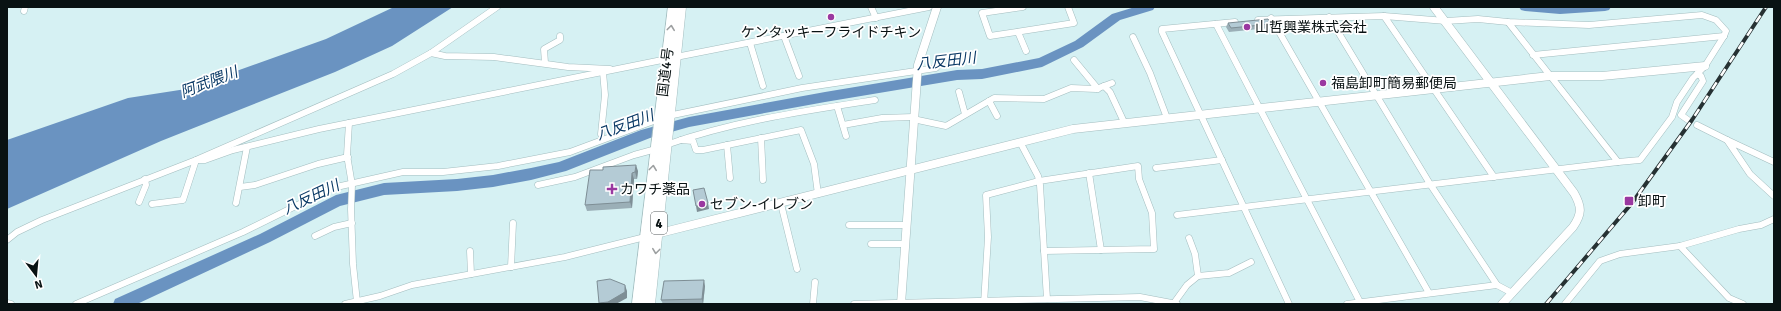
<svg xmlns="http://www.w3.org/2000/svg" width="1781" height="311" font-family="Signika,'Noto Sans JP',sans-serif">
	<rect width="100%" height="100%" fill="#d6f1f3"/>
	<polygon fill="#6a93c1" points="394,7 453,7 392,46 335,72 161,141 7,209 7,140 128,98 186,89 326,39"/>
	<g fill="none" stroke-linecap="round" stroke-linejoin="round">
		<g fill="#6a93c1" fill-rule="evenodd">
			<polygon points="1135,7 1155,7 1153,10 1120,20 1083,47 1042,67 982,79 957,80 825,102 689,127 650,138 566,171 531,180 493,187 457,191 384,195 340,206 270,242 137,304 113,304 115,299 260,234 336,195 384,183 457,179 493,175 531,168 559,162 641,130 689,117 825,92 957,70 982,69 1039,58 1075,41 1112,14"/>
			<polygon points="1519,7 1611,7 1609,10 1605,11 1560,14 1525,11 1521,10"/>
		</g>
		<defs>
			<g id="minor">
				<polyline points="871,7 876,18"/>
				<polyline points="1023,7 982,13 990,36 1074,23 1068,7"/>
				<polyline points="24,11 25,7"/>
				<polyline points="1384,16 1494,177"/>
				<polyline points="1329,17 1430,184 1497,285"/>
				<polyline points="1271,18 1429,293"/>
				<polyline points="1258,20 1384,16 1446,21 1478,19 1508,22 1589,25 1702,15 1716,20 1726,31 1724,36 1705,66 1693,78 1677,102 1672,117 1640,160 1618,162"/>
				<polyline points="1235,22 1162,29 1162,32 1289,304"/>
				<polyline points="1216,24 1360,302"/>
				<polyline points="1018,32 1026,51"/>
				<polyline points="784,36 799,76"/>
				<polyline points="1133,37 1150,73 1167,118"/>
				<polyline points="750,43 763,86"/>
				<polyline points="431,53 445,56 494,57 568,67 610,69"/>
				<polyline points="1533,55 1724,36"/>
				<polyline points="676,57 929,7"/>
				<polyline points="1074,60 1098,89"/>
				<polyline points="545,63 544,49 560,40 560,36"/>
				<polyline points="1104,86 1110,92 1124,122"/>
				<polyline points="959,92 965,114"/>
				<polyline points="989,101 997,116"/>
				<polyline points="837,106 846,136"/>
				<polyline points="668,116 802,88 936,68"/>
				<polyline points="913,119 946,126 994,98 1044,99 1071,88 1096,89 1112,83"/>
				<polyline points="1688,120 1681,115 1703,81 1701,76 1697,74"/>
				<polyline points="349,123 347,155 352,185 351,209 353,264 357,302"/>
				<polyline points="843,125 882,118 913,117"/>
				<polyline points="1697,125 1727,140"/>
				<polyline points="601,134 605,95 603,72"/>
				<polyline points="761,138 763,180"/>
				<polyline points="681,140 693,141 696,150 703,150 801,130 814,164 818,194"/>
				<polyline points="1020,142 1038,176 1040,185 1047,299"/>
				<path d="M666 145C734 121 804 111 875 100"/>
				<polyline points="727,145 730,178"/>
				<polyline points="1774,162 1727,140 1750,174 1774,196"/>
				<polyline points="1156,168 1222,160"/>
				<polyline points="1089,173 1101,250"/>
				<polyline points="538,185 575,177 634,155 656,149"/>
				<polyline points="240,187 255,185 318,164 348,157"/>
				<polyline points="139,202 146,185 145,179"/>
				<polyline points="236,203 247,147"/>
				<polyline points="152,204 183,200 196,160 205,160 233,150 319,129 667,59"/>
				<polyline points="781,204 797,269"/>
				<polyline points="1177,215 1618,162 1508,22"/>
				<polyline points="849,225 907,225"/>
				<polyline points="315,236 334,227 352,223"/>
				<polyline points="7,240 17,232 42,220 196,160 393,74 431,53 497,7"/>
				<polyline points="871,244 905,244"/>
				<polyline points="470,251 471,274"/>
				<polyline points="511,267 513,223"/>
				<polyline points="1198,276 1229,273 1251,262"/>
				<polyline points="7,303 11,304"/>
				<polyline points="1174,303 1187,285 1198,276 1195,254 1189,238"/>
				<polyline points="76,304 243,232 332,188 403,172 443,172 498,166 570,152 659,119"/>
				<polyline points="345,304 380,296 412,285 565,257 645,237"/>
				<polyline points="813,304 815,282"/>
				<polyline points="854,304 1140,297 1177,304"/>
				<polyline points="984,304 988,237 986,195 1039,181 1138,166 1139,179 1152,213 1154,249 1044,251"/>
				<polyline points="1347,304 1497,285 1512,293"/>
				<polyline points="1565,304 1600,261 1620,254 1680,246"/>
				<polyline points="1743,304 1729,298 1680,246 1739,229 1761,225 1774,219"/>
			</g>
			<g id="tertiary">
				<path d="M1434 7 1574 193C1582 207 1582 214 1573 227L1502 304"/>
				<polyline points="652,235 1073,129 1550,76 1602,76 1705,66"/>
				<polyline points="901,304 918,65 937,7"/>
			</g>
			<polygon id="trunk" points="668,7 686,7 655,304 632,304"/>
		</defs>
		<use href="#minor" stroke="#a3bdbf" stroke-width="7"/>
		<use href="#tertiary" stroke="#a3bdbf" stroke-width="9"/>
		<use href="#trunk" stroke="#a3bdbf" stroke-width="1"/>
		<use href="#minor" stroke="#fff" stroke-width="6"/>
		<use href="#tertiary" stroke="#fff" stroke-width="8"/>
		<use href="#trunk" fill="#fff" fill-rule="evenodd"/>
		<defs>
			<polyline id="rail" points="1546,304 1632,203 1692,120 1766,7"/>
		</defs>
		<use href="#rail" stroke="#263133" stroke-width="4"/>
		<use href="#rail" stroke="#fff" stroke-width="2.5" stroke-dasharray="8" stroke-linecap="butt"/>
	</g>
	<g fill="#9bafb7">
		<polygon points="1228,23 1271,24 1269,28 1229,32 1226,27"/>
		<polygon points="603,170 638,171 637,179 634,179 632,208 587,211 585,205"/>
		<polygon points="705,286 703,304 663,304 661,300"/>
	</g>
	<g fill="#7e8e95">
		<polygon points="636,165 638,171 637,179 635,172"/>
		<polygon points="632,173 634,179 632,208 630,202"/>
		<polygon points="708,203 709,209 697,212 696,206"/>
		<polygon points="704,280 705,286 703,304 702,299"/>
		<polygon points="625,285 627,291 627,298 616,304 600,304 599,303"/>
	</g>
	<g fill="#b4cbd5" stroke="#7e8e95">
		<polygon points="1268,19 1271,24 1231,28 1228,23"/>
		<polygon points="636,165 635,172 632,173 630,202 585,205 590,170 603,170 603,167"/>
		<polygon points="704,188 708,203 696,206 693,190"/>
		<polygon points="610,279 625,285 625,292 608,302 599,303 597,281"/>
		<polygon points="704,280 702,299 661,300 664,281"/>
	</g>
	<defs><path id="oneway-chevron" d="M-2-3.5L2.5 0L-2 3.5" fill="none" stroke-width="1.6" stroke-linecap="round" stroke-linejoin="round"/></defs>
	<g stroke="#9da0a1">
		<use href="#oneway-chevron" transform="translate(671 28) rotate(-83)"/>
		<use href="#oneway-chevron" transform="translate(653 168) rotate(-83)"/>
		<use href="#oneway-chevron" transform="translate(656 251) rotate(97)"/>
	</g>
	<g fill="#9a38a0" stroke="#fff" stroke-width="1.5">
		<circle cx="831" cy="17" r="4"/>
		<circle cx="1247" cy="27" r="4"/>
		<circle cx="1323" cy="83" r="4"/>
		<path d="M610 183h4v4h4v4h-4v4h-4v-4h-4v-4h4z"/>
		<rect x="1624" y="196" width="10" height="10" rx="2"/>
		<circle cx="702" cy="204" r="4"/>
	</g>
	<g text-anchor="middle" stroke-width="3.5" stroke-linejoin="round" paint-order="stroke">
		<rect fill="#fff" stroke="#53595a" stroke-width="1" x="651" y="212" width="16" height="22" rx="3"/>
		<g font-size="13" font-weight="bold" fill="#091213">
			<text x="659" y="228">4</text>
		</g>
		<g font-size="14" fill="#091213" stroke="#fff" text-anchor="start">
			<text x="1255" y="32">山哲興業株式会社</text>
			<text x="831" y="37" text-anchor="middle">ケンタッキーフライドチキン</text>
			<text x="1331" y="88">福島卸町簡易郵便局</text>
			<text x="620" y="194">カワチ薬品</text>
			<text x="1638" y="206">卸町</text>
			<text x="710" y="209">セブン-イレブン</text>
		</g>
		<g font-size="14" fill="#091213" stroke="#fff">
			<text transform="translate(665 72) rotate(-83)" y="5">国道4号</text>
		</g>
		<g font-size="15" font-style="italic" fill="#0b3a66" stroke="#fff">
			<text transform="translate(946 61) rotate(-7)" y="5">八反田川</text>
			<text transform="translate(209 82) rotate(-21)" y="5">阿武隈川</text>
			<text transform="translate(625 125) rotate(-20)" y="5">八反田川</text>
			<text transform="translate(311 197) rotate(-25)" y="5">八反田川</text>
		</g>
	</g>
	<rect width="1781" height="311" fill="none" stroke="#091213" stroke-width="16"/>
	<g transform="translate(36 275) rotate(164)" stroke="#ffffff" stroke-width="3" paint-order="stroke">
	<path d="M0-3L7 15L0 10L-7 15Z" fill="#091213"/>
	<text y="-6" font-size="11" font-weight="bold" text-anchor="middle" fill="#091213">N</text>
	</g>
</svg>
